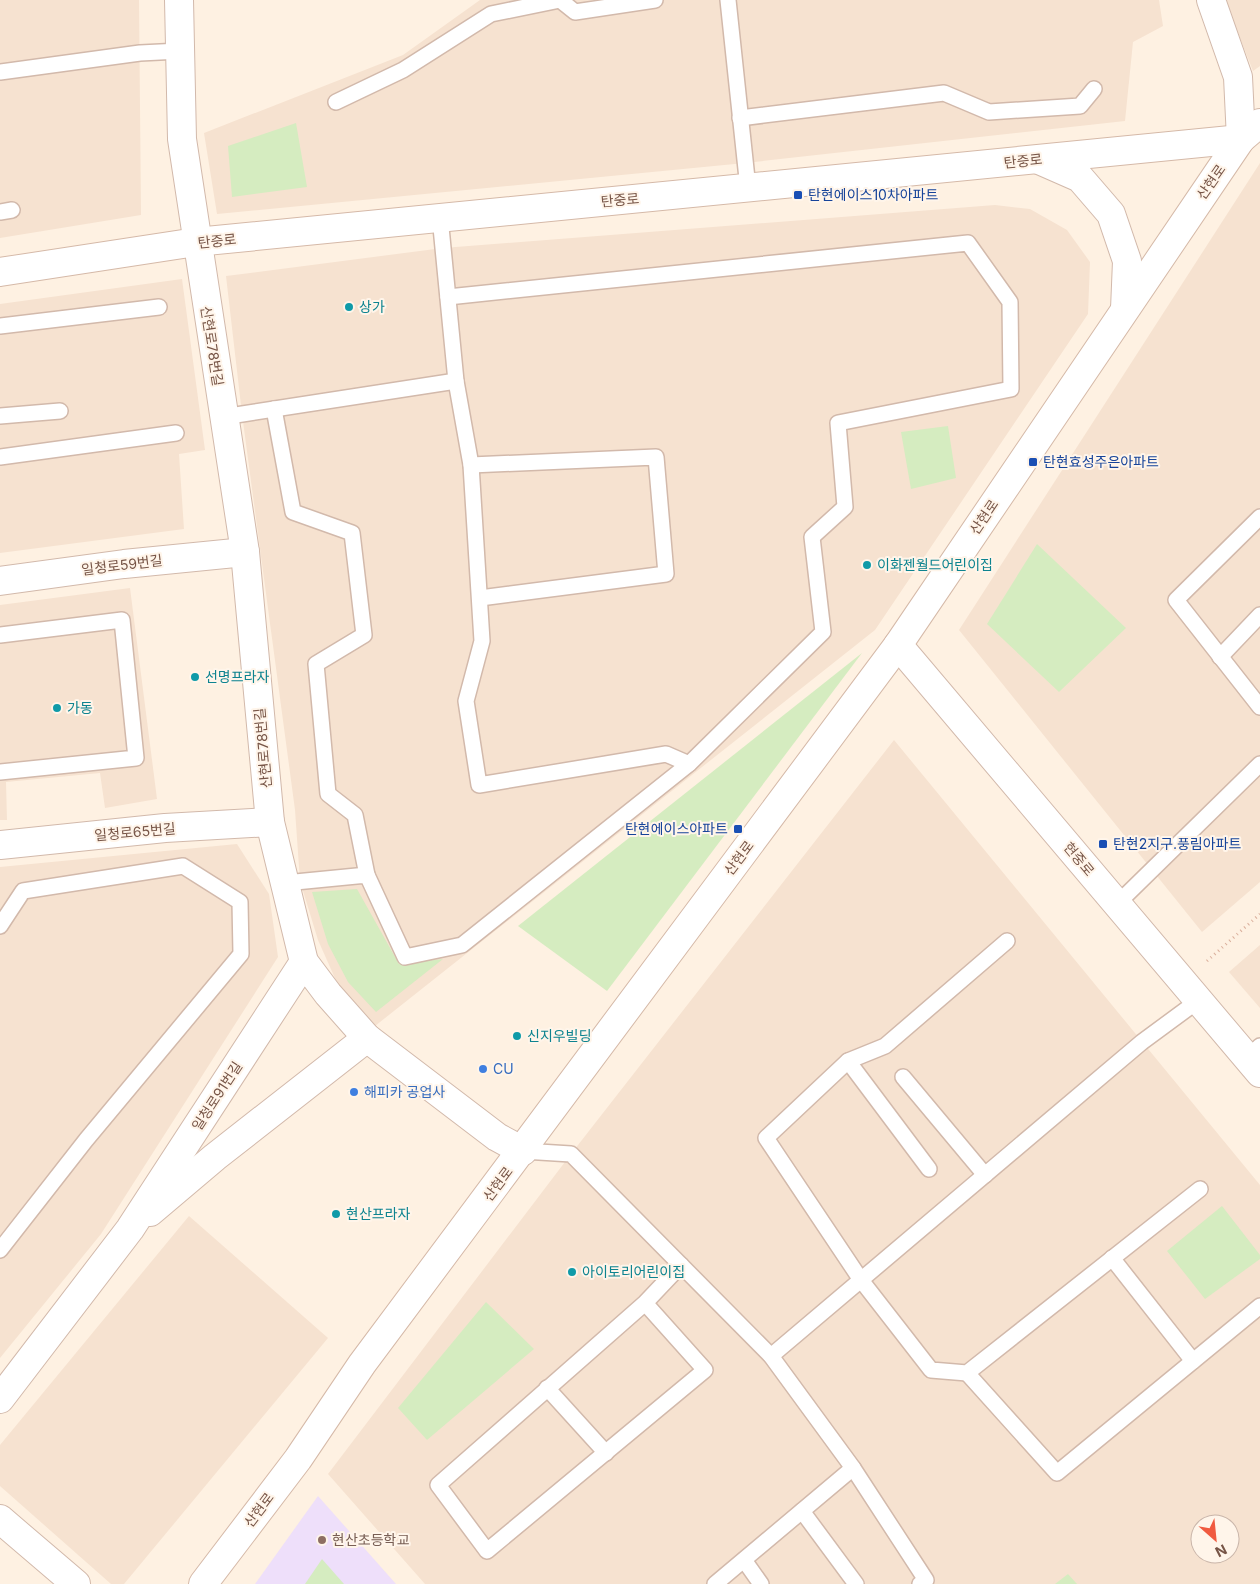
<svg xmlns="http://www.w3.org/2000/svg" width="1260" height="1584" font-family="Inter,'Noto Sans KR',sans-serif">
	<rect width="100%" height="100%" fill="#fef1e2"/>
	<g fill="#f6e2d0" fill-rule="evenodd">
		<polygon points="0,0 139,0 141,215 0,238"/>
		<polygon points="480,0 1159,0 1163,26 1133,42 1125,121 745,163 217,214 204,133 403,55"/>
		<polygon points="1225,0 1260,0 1260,66 1253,71"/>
		<polygon points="1260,163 1260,882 1202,932 959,630"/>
		<polygon points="995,205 1030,209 1067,230 1090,262 1088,314 875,630 375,1026 338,985 318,940 300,881 295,810 242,414 226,276 443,248"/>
		<polygon points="182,279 205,450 179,454 184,529 0,553 0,304"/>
		<polygon points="130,588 157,799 105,808 100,773 6,782 7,820 0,820 0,605"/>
		<path d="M894 740 1260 1185V1584H425L328 1474 571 1154ZM1200 1524H1230V1554H1200Z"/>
		<polygon points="237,844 269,894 278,957 101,1234 0,1358 0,867"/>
		<polygon points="1260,945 1260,1008 1229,972"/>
		<polygon points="189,1216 328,1338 124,1584 111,1584 0,1486 0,1445"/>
	</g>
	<polygon fill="#eedffa" points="318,1496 396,1584 255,1584"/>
	<g fill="#d5ecc0">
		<polygon points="296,123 307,187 232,197 228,146"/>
		<polygon points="948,426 956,478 911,489 901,432"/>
		<polygon points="1037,544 1126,628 1059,692 987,624"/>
		<polygon points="862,653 607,991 518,926"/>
		<polygon points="357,889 399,964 443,959 376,1012 348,982 328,944 312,892"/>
		<polygon points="1222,1206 1260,1255 1260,1259 1205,1299 1167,1251"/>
		<polygon points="486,1302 534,1349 427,1440 398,1408"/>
		<polygon points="322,1559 344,1584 305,1584"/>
		<polygon points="1068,1574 1077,1584 1055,1584"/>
	</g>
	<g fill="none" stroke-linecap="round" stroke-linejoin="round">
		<defs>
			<g id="service">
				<polyline points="728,0 748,188"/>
				<polyline points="0,72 140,53 180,51"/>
				<polyline points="336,102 403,70 491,14 560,0 575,12 655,0"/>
				<polyline points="740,118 944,93 989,112 1080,106 1094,89"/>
				<polyline points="0,212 12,210"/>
				<polyline points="440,217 456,381 471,465 482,641 466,701 479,785 666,754 689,764"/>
				<polyline points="0,326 159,307"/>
				<polyline points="274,409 293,512 352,533 364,635 316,664 328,794 355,815 367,875"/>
				<polyline points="0,416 60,411"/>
				<polyline points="223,417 456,381"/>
				<polyline points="0,457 176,433"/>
				<polyline points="471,465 656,457 666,574 480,598"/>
				<polyline points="1260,517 1176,600 1260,707"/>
				<polyline points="0,635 122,620 136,758 0,772"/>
				<polyline points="1220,657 1260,615"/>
				<polyline points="285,883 367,875 405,957 462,945 689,764 823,632 812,537 845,507 838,423 1011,389 1010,302 968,243 448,297"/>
				<polyline points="1117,904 1260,764"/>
				<polyline points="0,926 23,891 183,866 240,902 241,954 86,1140 0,1250"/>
				<polyline points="1007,941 885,1046 848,1061 766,1138 861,1280 931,1370 967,1373 1200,1189"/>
				<polyline points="1247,1058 1260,1046"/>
				<polyline points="848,1061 929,1169"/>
				<polyline points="903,1077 985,1175"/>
				<polyline points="523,1151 571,1154 771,1356 853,1468 926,1580 920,1584"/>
				<polyline points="1112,1258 1193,1361"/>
				<polyline points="645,1303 705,1370 487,1551 438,1485 645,1303 681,1265"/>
				<polyline points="771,1356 1142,1042 1199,1000"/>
				<polyline points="967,1373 1057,1473 1260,1306"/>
				<polyline points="547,1388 606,1453"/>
				<polyline points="802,1511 856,1584"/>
				<polyline points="744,1560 761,1584"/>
				<polyline points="715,1584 853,1468"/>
			</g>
			<g id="minor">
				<polyline points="179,0 182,139 245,552 270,822 304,962 328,994 367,1038 497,1137 523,1151"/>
				<polyline points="1211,0 1238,77 1241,139"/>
				<polyline points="0,581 124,564 245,552"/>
				<polyline points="0,845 165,828 270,822"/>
				<polyline points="150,1212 215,1157 367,1038"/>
				<polyline points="0,1399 130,1229 304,962"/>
				<polyline points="0,1519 76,1584"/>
			</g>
			<g id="tertiary">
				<polyline points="1039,160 1080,178 1111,214 1127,261 1125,309"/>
				<polyline points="898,645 1260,1073"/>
			</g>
			<g id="secondary">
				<polyline points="0,272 196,242 1241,139"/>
				<polyline points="203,1584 298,1459 362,1364 898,645 1241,139 1260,123"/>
			</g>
		</defs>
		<use href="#service" stroke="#d2b9ab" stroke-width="18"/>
		<use href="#minor" stroke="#d2b9ab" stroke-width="30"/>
		<use href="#tertiary" stroke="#d2b9ab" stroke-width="30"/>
		<use href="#secondary" stroke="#d5b9a8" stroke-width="30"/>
		<polyline stroke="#daaf9b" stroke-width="3" stroke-dasharray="1 4" stroke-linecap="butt" points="1207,961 1260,914"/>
		<use href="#service" stroke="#fff" stroke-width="15"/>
		<use href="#minor" stroke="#fff" stroke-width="28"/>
		<use href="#tertiary" stroke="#fff" stroke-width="28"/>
		<use href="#secondary" stroke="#fff" stroke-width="28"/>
	</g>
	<g fill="#1a4fb4" stroke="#fff5ea" stroke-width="2">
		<rect x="793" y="190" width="10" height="10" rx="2.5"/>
		<rect x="1028" y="457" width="10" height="10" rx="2.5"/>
		<rect x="733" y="824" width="10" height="10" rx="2.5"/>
		<rect x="1098" y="839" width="10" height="10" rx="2.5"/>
	</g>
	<g fill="#0f9aa8" stroke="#fff5ea" stroke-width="2">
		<circle cx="349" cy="307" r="5"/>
		<circle cx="867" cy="565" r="5"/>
		<circle cx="195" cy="677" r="5"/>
		<circle cx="57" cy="708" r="5"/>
		<circle cx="517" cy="1036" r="5"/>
		<circle cx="336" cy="1214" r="5"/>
		<circle cx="572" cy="1272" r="5"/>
	</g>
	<g fill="#3f7fe0" stroke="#fff5ea" stroke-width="2">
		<circle cx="483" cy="1069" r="5"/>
		<circle cx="354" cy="1092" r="5"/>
	</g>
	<circle fill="#8d6e63" stroke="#fff5ea" stroke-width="2" cx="322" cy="1540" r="5"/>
	<g text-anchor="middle" stroke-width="4" stroke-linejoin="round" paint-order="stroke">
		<g font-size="14" fill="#775547" stroke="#fff5ea">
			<text transform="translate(1023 161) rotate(-6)" y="5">탄중로</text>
			<text transform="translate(1211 182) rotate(-55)" y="5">산현로</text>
			<text transform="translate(620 200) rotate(-5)" y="5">탄중로</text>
			<text transform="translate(217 241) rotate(-6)" y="5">탄중로</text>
			<text transform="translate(212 346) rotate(81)" y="5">산현로78번길</text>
			<text transform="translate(984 517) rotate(-56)" y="5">산현로</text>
			<text transform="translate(122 565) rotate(-7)" y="5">일청로59번길</text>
			<text transform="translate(263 748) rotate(-95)" y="5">산현로78번길</text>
			<text transform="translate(135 832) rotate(-5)" y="5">일청로65번길</text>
			<text transform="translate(739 858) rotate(-53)" y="5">산현로</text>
			<text transform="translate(1079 859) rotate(50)" y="5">현중로</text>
			<text transform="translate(217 1096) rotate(-57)" y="5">일청로91번길</text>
			<text transform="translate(498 1184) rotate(-53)" y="5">산현로</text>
			<text transform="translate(259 1510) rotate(-53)" y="5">산현로</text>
		</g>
		<g font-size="14" fill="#164399" stroke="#fff5ea" text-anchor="start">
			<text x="808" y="200">탄현에이스10차아파트</text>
			<text x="1043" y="467">탄현효성주은아파트</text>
			<text x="728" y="834" text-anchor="end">탄현에이스아파트</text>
			<text x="1113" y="849">탄현2지구.풍림아파트</text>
		</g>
		<g font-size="14" fill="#0d838f" stroke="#fff5ea" text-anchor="start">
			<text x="359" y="312">상가</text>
			<text x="877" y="570">이화젠월드어린이집</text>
			<text x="205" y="682">선명프라자</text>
			<text x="67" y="713">가동</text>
			<text x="527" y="1041">신지우빌딩</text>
			<text x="346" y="1219">현산프라자</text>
			<text x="582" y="1277">아이토리어린이집</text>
		</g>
		<g font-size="14" fill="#366cbe" stroke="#fff5ea" text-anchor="start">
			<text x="493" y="1074">CU</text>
			<text x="364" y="1097">해피카 공업사</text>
		</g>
		<g font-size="14" fill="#785e54" stroke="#fff5ea" text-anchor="start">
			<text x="332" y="1545">현산초등학교</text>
		</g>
	</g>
	<g transform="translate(1215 1539) rotate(153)"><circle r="24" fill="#fff5ea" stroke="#c9b5a9"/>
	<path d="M0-4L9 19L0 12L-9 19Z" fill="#f05a3f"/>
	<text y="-8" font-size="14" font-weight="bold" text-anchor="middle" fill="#775547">N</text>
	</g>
</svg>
